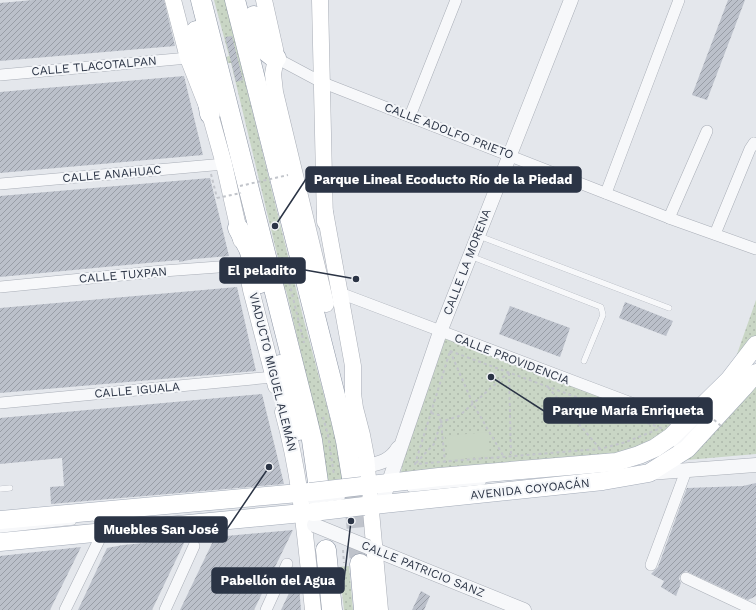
<svg xmlns="http://www.w3.org/2000/svg" width="756" height="610" font-family="'Work Sans',sans-serif">
	<defs>
		<pattern id="green-dots" width="8" height="8" patternUnits="userSpaceOnUse"><rect width="8" height="8" fill="#c9d6c5"/><path d="M2 2h.1M6 6h.1" fill="none" stroke="#adb8ab" stroke-width="1.8" stroke-linecap="round"/></pattern>
		<pattern id="building-hatch" width="6" height="6" patternUnits="userSpaceOnUse"><rect width="6" height="6" fill="#bbc0ca"/><path d="M-1 1l2-2M0 6l6-6M5 7l2-2" fill="none" stroke="#989da6"/></pattern>
	</defs>
	<rect width="100%" height="100%" fill="#e4e7ec"/>
	<g fill="url(#green-dots)">
		<polygon points="214,0 225,0 303,317 338,448 343,479 327,481 317,420 286,290 284,290 282,284 284,283 231,63 228,63 226,57 229,56"/>
		<polygon points="756,300 756,341 730,374"/>
		<polygon points="441,335 677,426 634,453 400,477 406,448"/>
		<polygon points="756,376 756,454 687,460"/>
		<polygon points="349,566 353,610 344,610 339,567"/>
	</g>
	<polygon fill="#c9d6c5" points="488,432 490,456 448,460 446,436"/>
	<g fill="url(#building-hatch)">
		<polygon points="33,0 164,0 175,46 0,61 0,3"/>
		<polygon points="728,0 745,0 707,100 692,95"/>
		<polygon points="232,36 243,80 236,82 225,37"/>
		<polygon points="184,76 203,155 0,173 0,92"/>
		<polygon points="210,178 229,256 194,259 179,262 179,260 0,277 0,196"/>
		<polygon points="237,287 256,371 0,393 0,308"/>
		<polygon points="625,302 673,321 666,336 619,318"/>
		<polygon points="510,306 570,328 560,357 499,334"/>
		<polygon points="262,394 284,484 51,504 50,487 64,486 62,458 0,464 0,418"/>
		<polygon points="756,483 756,596 748,600 686,571 680,575 679,579 681,583 676,596 661,587 664,581 651,574 658,567 687,488 743,486"/>
		<polygon points="293,530 254,610 180,610 215,537"/>
		<polygon points="186,539 152,610 78,610 107,548 123,545"/>
		<polygon points="81,547 50,610 0,610 0,556"/>
		<polygon points="298,574 301,610 281,610"/>
		<polygon points="421,591 430,596 424,610 412,610"/>
	</g>
	<g fill="none" stroke-linecap="round" stroke-linejoin="round">
		<polyline stroke="#bfc3cb" stroke-width="20" stroke-dasharray="20 10" stroke-linecap="butt" points="352,478 360,564"/>
		<defs>
			<g id="service">
				<polyline points="479,236 669,308"/>
				<polyline points="470,256 601,307 603,315 584,361"/>
				<polyline points="675,444 684,438 708,413"/>
				<polyline points="0,489 10,488"/>
				<polyline points="410,489 483,482"/>
				<polyline points="96,520 113,524"/>
				<polyline points="0,530 73,522"/>
			</g>
			<g id="minor">
				<polyline points="276,58 321,82 669,218 756,249"/>
				<polyline points="0,75 188,58"/>
				<polyline points="410,116 456,0"/>
				<polyline points="0,184 224,164"/>
				<polyline points="606,193 679,0"/>
				<polyline points="669,218 707,131"/>
				<polyline points="715,234 750,149 754,143 756,144"/>
				<polyline points="0,287 163,271 246,265"/>
				<polyline points="340,293 671,418 683,426"/>
				<polyline points="0,403 273,377"/>
				<polyline points="651,565 686,471"/>
				<polyline points="686,578 754,610"/>
				<polyline points="65,610 103,532"/>
				<polyline points="165,610 194,546"/>
				<polyline points="266,610 287,564"/>
			</g>
			<g id="tertiary">
				<path d="M367 466C381 463 391 460 398 448"/>
				<polyline points="649,473 756,465"/>
				<polyline points="381,505 440,332 571,0"/>
				<polyline points="368,547 524,610"/>
			</g>
			<g id="secondary">
				<polyline points="173,0 188,58 210,114 224,164 241,240"/>
				<polyline points="264,0 275,49 276,58 273,74 275,92 326,304"/>
				<polyline points="320,0 325,222"/>
				<polyline points="325,212 353,366 353,394 355,408 362,435 366,456 380,610"/>
				<polyline points="246,265 251,290 276,386"/>
				<path d="M283 412C301 477 306 544 313 610"/>
			</g>
			<g id="primary">
				<polyline points="362,486 439,477 616,462 639,455 655,448 671,437 729,380 756,345"/>
				<polyline points="364,506 603,481 649,473 687,449 743,388 756,373"/>
				<polyline points="0,520 310,492"/>
				<polyline points="0,542 313,512"/>
			</g>
			<g id="motorway">
				<polyline points="201,0 305,411 312,440 318,482"/>
				<polyline points="235,0 341,419 346,441 352,478"/>
				<path d="M254 16C258 33 259 50 276 58"/>
				<polyline points="196,31 210,114"/>
				<polyline points="238,228 249,249 260,283"/>
				<polyline points="280,365 288,402 299,430"/>
				<polyline points="326,550 332,610"/>
				<polyline points="360,564 364,610"/>
			</g>
		</defs>
		<use href="#service" stroke="#a9aeb7" stroke-width="6"/>
		<use href="#minor" stroke="#a9aeb7" stroke-width="12"/>
		<use href="#tertiary" stroke="#a9aeb7" stroke-width="15"/>
		<use href="#secondary" stroke="#a9aeb7" stroke-width="17"/>
		<use href="#primary" stroke="#a3abb8" stroke-width="19"/>
		<use href="#motorway" stroke="#8b94a3" stroke-width="21"/>
		<g stroke="#c2c5cb" stroke-width="2" stroke-dasharray="3 3" stroke-linecap="butt">
			<polyline points="211,174 217,198"/>
			<polyline points="285,265 304,343"/>
			<polygon points="450,351 661,428 626,442 600,449 415,464"/>
			<polyline points="450,351 473,404 504,457"/>
			<polyline points="509,373 511,456"/>
			<polyline points="548,387 600,449"/>
			<polyline points="431,413 439,415 441,422 445,462"/>
			<polyline points="323,417 328,435 334,475"/>
			<polyline points="416,463 434,444 441,422 459,416 509,372"/>
			<polyline points="343,550 344,563"/>
		</g>
		<use href="#service" stroke="#f7f8fa" stroke-width="5.5"/>
		<use href="#minor" stroke="#f7f8fa" stroke-width="11"/>
		<use href="#tertiary" stroke="#f7f8fa" stroke-width="14"/>
		<use href="#secondary" stroke="#fff" stroke-width="16"/>
		<use href="#primary" stroke="#fff" stroke-width="18"/>
		<use href="#motorway" stroke="#fff" stroke-width="20"/>
		<defs>
			<polyline id="service-bridge" points="311,501 342,497"/>
			<polyline id="tertiary-bridge" points="314,525 368,547"/>
			<g id="primary-bridge">
				<polyline points="310,492 362,486"/>
				<polyline points="313,512 364,506"/>
			</g>
		</defs>
		<use href="#service-bridge" stroke="#a9aeb7" stroke-width="6" stroke-linecap="butt"/>
		<use href="#tertiary-bridge" stroke="#a9aeb7" stroke-width="15" stroke-linecap="butt"/>
		<use href="#primary-bridge" stroke="#a3abb8" stroke-width="19" stroke-linecap="butt"/>
		<g stroke="#c2c5cb" stroke-width="2" stroke-dasharray="3 3" stroke-linecap="butt">
			<polyline points="240,186 288,175"/>
			<polyline points="217,198 241,193"/>
			<polyline points="696,404 721,426"/>
		</g>
		<use href="#service-bridge" stroke="#f7f8fa" stroke-width="5.5"/>
		<use href="#tertiary-bridge" stroke="#f7f8fa" stroke-width="14"/>
		<use href="#primary-bridge" stroke="#fff" stroke-width="18"/>
	</g>
	<g text-anchor="middle" stroke-width="4" stroke-linejoin="round" paint-order="stroke">
		<g font-size="12" fill="#2b3445" stroke="#f4f6f9">
			<text transform="translate(94 66) rotate(-5)" y="4">CALLE TLACOTALPAN</text>
			<text transform="translate(449 131) rotate(21)" y="4">CALLE ADOLFO PRIETO</text>
			<text transform="translate(112 174) rotate(-5)" y="4">CALLE ANAHUAC</text>
			<text transform="translate(467 262) rotate(-69)" y="4">CALLE LA MORENA</text>
			<text transform="translate(123 275) rotate(-5)" y="4">CALLE TUXPAN</text>
			<text transform="translate(512 359) rotate(21)" y="4">CALLE PROVIDENCIA</text>
			<text transform="translate(273 372) rotate(76)" y="4">VIADUCTO MIGUEL ALEMÁN</text>
			<text transform="translate(137 390) rotate(-5)" y="4">CALLE IGUALA</text>
			<text transform="translate(530 489) rotate(-6)" y="4">AVENIDA COYOACÁN</text>
			<text transform="translate(423 569) rotate(22)" y="4">CALLE PATRICIO SANZ</text>
		</g>
	</g>
	<path fill="none" stroke="#2b3445" stroke-width="1.5" d="M275 226L306 179M356 279L305 270M491 377L544 411M269 467L227 529M351 521L344 580"/>
	<g fill="#2b3445" stroke="#f4f6f9" stroke-width="1.5">
		<circle cx="275" cy="226" r="4"/>
		<circle cx="356" cy="279" r="4"/>
		<circle cx="491" cy="377" r="4"/>
		<circle cx="269" cy="467" r="4"/>
		<circle cx="351" cy="521" r="4"/>
	</g>
	<g fill="#2b3445" stroke="#2b3445" stroke-width="1.5">
		<rect x="306" y="167" width="275" height="25" rx="4"/>
		<rect x="220" y="258" width="85" height="25" rx="4"/>
		<rect x="544" y="398" width="168" height="25" rx="4"/>
		<rect x="95" y="517" width="132" height="25" rx="4"/>
		<rect x="212" y="568" width="132" height="25" rx="4"/>
	</g>
	<g font-size="13" text-anchor="middle" font-weight="bold" fill="#fff">
		<text x="443" y="184">Parque Lineal Ecoducto Río de la Piedad</text>
		<text x="262" y="275">El peladito</text>
		<text x="628" y="415">Parque María Enriqueta</text>
		<text x="161" y="534">Muebles San José</text>
		<text x="278" y="585">Pabellón del Agua</text>
	</g>
</svg>
